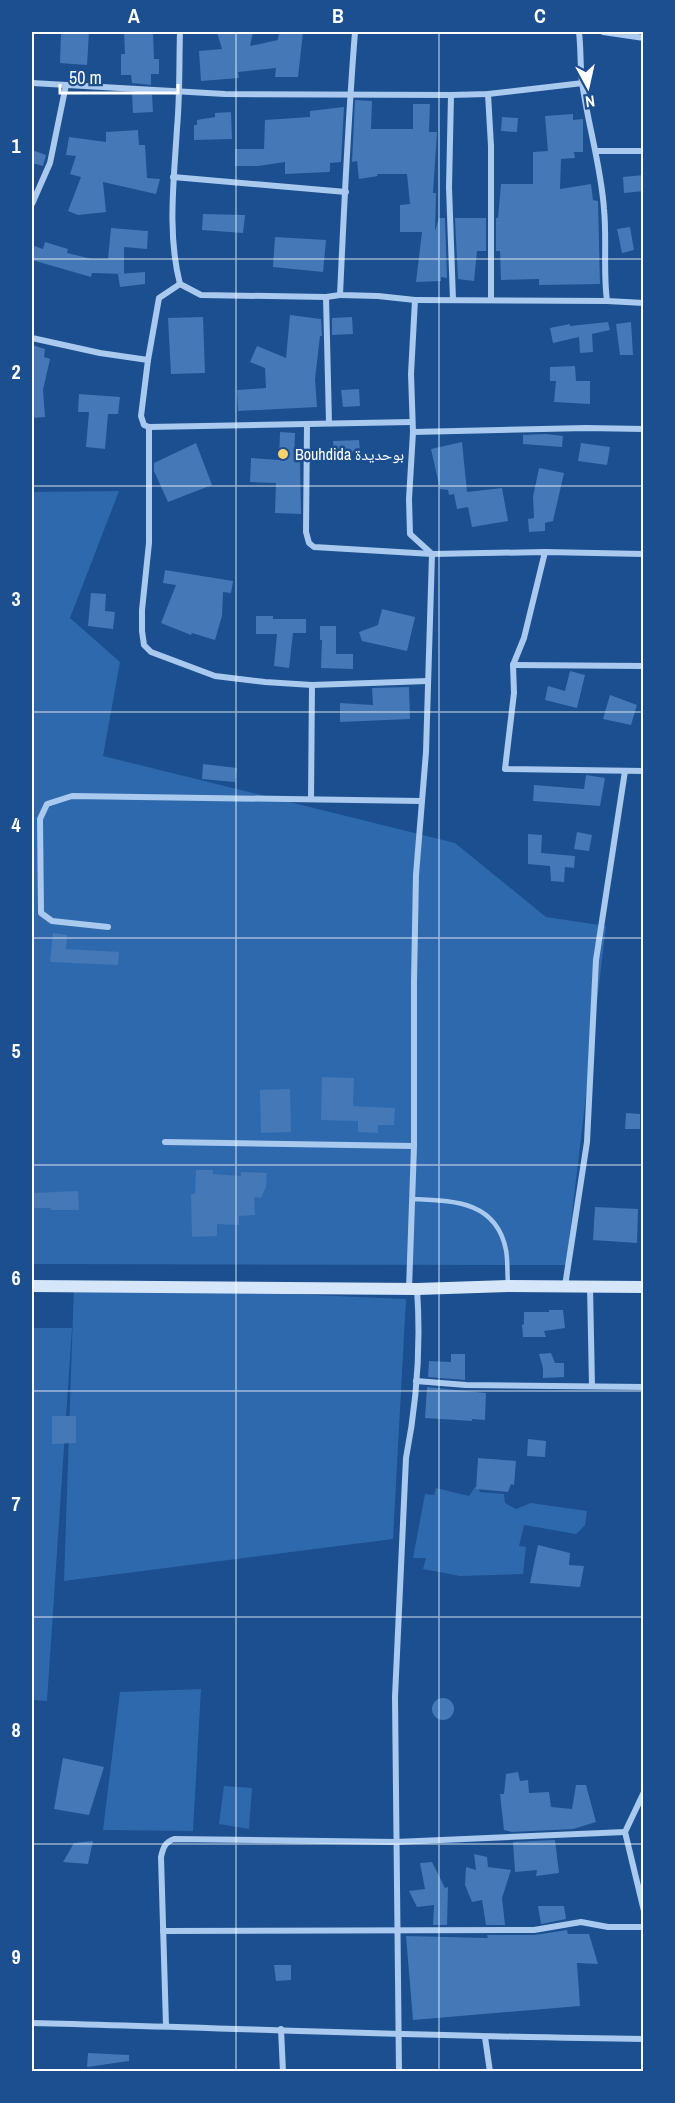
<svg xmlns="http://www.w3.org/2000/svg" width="675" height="2103" font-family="'Archivo Narrow','Noto Naskh Arabic',sans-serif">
	<rect width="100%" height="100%" fill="#1b4f8f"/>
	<g fill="#2e69ad">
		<polygon points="119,491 70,618 120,662 103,756 455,843 546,917 606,926 566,1265 32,1264 32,492"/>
		<polygon points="74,1285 406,1299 393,1539 64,1581"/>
		<polygon points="32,1328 72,1328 47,1701 32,1700"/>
		<polygon points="475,1487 478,1487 480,1492 504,1494 505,1503 516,1509 531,1503 587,1511 585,1525 576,1534 524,1525 519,1546 526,1547 523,1574 460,1576 423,1569 426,1558 413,1558 425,1494 434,1495 436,1488 469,1496"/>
		<polygon points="201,1689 193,1831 103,1830 120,1692"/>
		<polygon points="224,1786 252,1788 249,1829 219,1824"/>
	</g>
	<g fill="#4478b7">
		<polygon points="61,32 89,32 87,65 60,63"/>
		<polygon points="124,32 153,32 154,59 159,59 159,74 151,74 151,85 132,83 131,75 121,75 121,54 125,54"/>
		<polygon points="217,32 253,32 250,46 278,40 279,32 303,32 298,77 275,77 276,68 238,72 239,78 201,81 199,51 222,49"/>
		<polygon points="132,94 152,95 153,112 133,113"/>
		<polygon points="355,100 372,101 371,129 413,129 413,104 430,104 429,132 437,132 433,193 436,193 435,231 439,218 445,218 447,278 441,277 441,281 416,282 422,232 400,232 400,205 410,204 407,174 377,174 378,176 359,179 357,161 352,162"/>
		<polygon points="344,107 341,162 330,163 330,171 329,172 285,174 285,162 258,166 235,166 235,149 264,149 265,120 310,117 310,111"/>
		<polygon points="231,112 232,139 194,140 194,125 197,125 197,120 215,117 215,113"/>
		<polygon points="573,114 573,120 583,119 583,152 574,152 575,158 561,159 560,189 591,184 593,200 598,201 600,284 539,285 539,279 501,280 500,251 496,251 496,218 498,218 501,184 533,184 533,152 548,151 545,116"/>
		<polygon points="502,117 518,118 517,132 501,131"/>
		<polygon points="138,130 139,145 145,145 147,178 160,179 156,194 103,182 106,212 78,215 68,211 81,177 70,174 76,156 66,155 69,137 106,142 106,132"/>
		<polygon points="32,150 46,155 43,166 32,163"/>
		<polygon points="644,175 644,191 624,193 623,177"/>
		<polygon points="203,214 245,215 243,233 202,230"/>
		<polygon points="455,218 486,218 486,251 477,251 474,281 458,279"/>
		<polygon points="630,227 634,250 622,253 617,229"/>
		<polygon points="111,228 148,231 147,249 124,247 124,274 92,273 91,277 32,260 32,245 43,249 45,242 68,249 67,253 92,259 108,259"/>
		<polygon points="275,237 326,240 323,272 273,267"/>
		<polygon points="145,272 145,284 120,287 118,274"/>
		<polygon points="290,315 321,319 322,336 320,336 315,379 317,407 238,411 237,390 266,388 265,368 250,362 257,346 286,358"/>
		<polygon points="203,317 205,373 171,374 168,318"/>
		<polygon points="352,317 353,334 332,335 332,318"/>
		<polygon points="608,322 610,330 592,334 593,352 580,353 579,337 553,343 550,328 570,324 570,326"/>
		<polygon points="631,322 633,355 620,355 616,324"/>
		<polygon points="32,345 45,349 44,357 50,359 43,390 45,417 32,418"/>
		<polygon points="575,366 576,381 590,381 590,404 554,402 556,381 550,381 550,367"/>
		<polygon points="359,389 360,406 343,407 341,390"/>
		<polygon points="79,394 120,397 118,414 108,414 105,449 86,447 89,412 78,412"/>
		<polygon points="280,432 295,433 294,462 300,462 301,514 275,513 276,483 250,482 251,458 279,460"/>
		<polygon points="546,434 563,436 562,447 523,444 523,435"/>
		<polygon points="359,440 360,452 334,453 333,441"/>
		<polygon points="462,442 467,492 502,488 508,521 472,527 468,507 457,509 454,494 449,495 448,490 440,489 431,449"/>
		<polygon points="196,443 212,485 168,502 154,471 154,463"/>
		<polygon points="581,443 610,447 607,465 578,461"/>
		<polygon points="539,468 564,473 553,521 545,523 545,531 529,532 528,519 534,518 533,497"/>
		<polygon points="165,570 233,581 231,593 223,592 222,616 215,640 192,633 191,635 161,623 176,585 163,583"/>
		<polygon points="91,593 106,594 105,611 115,612 113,629 88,626"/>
		<polygon points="382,609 415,617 407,651 362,641 359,632 378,625"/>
		<polygon points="256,616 273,616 273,619 306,619 306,633 293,633 289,668 274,666 277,634 256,634"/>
		<polygon points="320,626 336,626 336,654 353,654 353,669 321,668 322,640 320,640"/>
		<polygon points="570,671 585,675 577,708 545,700 548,686 565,691"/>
		<polygon points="409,687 410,719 340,722 340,703 373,705 372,688"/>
		<polygon points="610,695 637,705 631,725 603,719"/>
		<polygon points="203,764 237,768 235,782 202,779"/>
		<polygon points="586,775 605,778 600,806 533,801 534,785 584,789"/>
		<polygon points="577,832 592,835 589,851 574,849"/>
		<polygon points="528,834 542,835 541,853 575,856 574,868 565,867 564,882 551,881 550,866 528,864"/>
		<polygon points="53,933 67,935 66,949 119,952 118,965 50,962"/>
		<polygon points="322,1077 354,1078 353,1106 395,1108 394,1125 378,1125 378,1133 358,1132 358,1121 321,1120"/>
		<polygon points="290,1089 291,1132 261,1133 260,1090"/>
		<polygon points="626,1113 640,1114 640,1129 625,1129"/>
		<polygon points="196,1170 213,1170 213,1174 241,1176 241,1172 267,1173 266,1187 261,1198 254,1197 255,1215 239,1216 239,1225 217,1224 217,1236 192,1237 191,1194 195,1194"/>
		<polygon points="78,1191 79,1210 51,1210 51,1208 32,1208 32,1193"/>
		<polygon points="595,1207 638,1209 637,1243 593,1240"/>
		<polygon points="549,1310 563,1310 565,1328 544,1331 546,1337 523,1337 522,1325 524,1324 524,1312 549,1312"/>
		<polygon points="551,1353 555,1363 564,1363 564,1377 543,1378 543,1368 539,1354"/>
		<polygon points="451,1354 465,1354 465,1380 428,1377 429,1361 451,1362"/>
		<polygon points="427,1387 486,1393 485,1420 472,1419 472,1421 425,1418"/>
		<polygon points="52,1416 76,1416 76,1443 52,1444"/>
		<polygon points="528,1439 546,1441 545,1457 527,1456"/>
		<polygon points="478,1458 516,1461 514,1485 511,1484 508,1492 476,1489"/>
		<polygon points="538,1545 570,1553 569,1565 584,1566 580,1587 530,1583"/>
		<circle cx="443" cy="1709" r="11"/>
		<polygon points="63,1758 104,1767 89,1815 54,1809"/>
		<polygon points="518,1772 520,1781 528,1780 529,1793 549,1792 551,1807 572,1809 576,1785 586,1785 596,1822 573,1829 512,1832 504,1830 500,1794 504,1794 506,1774"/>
		<polygon points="555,1840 559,1873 536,1876 537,1870 515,1872 513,1842"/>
		<polygon points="93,1841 88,1864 63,1862 74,1843"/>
		<polygon points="474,1854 487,1857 488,1867 511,1870 502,1898 505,1925 486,1925 482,1900 472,1902 465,1885 466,1867 476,1870"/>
		<polygon points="432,1862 445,1888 448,1887 447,1925 433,1925 434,1905 417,1907 409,1891 425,1889 420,1863"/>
		<polygon points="538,1906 564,1906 566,1919 541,1924"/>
		<polygon points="567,1930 568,1934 589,1934 598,1964 577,1963 580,2006 413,2020 406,1936 488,1938 487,1935 535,1935"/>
		<polygon points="274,1965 291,1965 291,1980 276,1981"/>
		<polygon points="88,2053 129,2055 129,2061 87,2067"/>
	</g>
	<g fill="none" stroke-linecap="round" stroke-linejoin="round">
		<path stroke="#a9c9ee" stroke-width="4.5" d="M412 1199C452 1201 496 1200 506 1250 508 1261 507 1273 508 1283"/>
		<g stroke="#a9c9ee" stroke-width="6">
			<path d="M180 32C179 64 180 96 177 128 174 180 167 234 180 284L201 295 326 297 340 295"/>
			<path d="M355 32C348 119 344 207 340 295L378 296 415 300 411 374 413 432 409 499 410 534 432 554"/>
			<path d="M579 32C581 48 580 65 582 82 588 125 601 166 604 209 607 240 603 271 607 301L644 303"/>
			<polyline points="603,32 644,38"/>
			<polyline points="32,83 225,94 451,95 488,94 583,83"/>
			<polyline points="488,94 491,146 491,300"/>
			<polyline points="451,95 449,187 453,300"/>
			<polyline points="596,151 644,151"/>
			<polyline points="173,177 346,192"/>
			<polyline points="32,204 50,163 66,85"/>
			<polyline points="180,284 159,298 148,360 141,416 144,425 149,427 412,422"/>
			<polyline points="326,297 329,423"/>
			<polyline points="415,300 607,301"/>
			<polyline points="32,338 100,353 148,360"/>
			<polyline points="307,424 306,532 309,543 314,547 432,554 545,552 644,554"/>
			<polyline points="149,427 149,543 142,610 142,631 144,645 151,652 215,676 265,682 312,685 428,681"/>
			<polyline points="413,432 586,428 644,429"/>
			<polyline points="545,552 524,638 513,665 514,693 505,769 644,771"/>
			<polyline points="513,665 644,666"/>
			<polyline points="311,799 312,685"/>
			<polyline points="108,927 52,921 41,913 40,819 47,804 72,796 421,801"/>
			<polyline points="165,1142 414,1146"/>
			<polyline points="565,1286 587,1142 596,960 625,771"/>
			<polyline points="590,1286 592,1386"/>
			<polyline points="409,1289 414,1146 414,982 416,875 426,752 432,554"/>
			<polyline points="416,1381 466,1385 644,1387"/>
			<polyline points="644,1792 625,1832 644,1911"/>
			<polyline points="163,1931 534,1930 581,1922 608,1927 644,1927"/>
			<path d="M32 2023C236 2028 439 2037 644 2039"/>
			<path d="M166 2026 161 1857C163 1848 165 1842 174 1839L396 1842 625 1832"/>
			<polyline points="281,2029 283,2072"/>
			<polyline points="485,2037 490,2072"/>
			<path d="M399 2072 395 1697 406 1458C417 1402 421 1346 417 1289"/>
		</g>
		<polyline stroke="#d6e6fa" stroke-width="12" points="32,1286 417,1289 508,1286 644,1287"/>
	</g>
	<path fill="none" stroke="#fff" stroke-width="1.5" stroke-opacity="0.55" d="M236 32V2072M439 32V2072M32 259H644M32 486H644M32 712H644M32 938H644M32 1165H644M32 1391H644M32 1617H644M32 1844H644"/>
	<circle fill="#ffd166" stroke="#1b4f8f" stroke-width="2" cx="283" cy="454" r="6"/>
	<g text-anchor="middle" stroke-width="5" stroke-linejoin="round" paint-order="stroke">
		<g font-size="16" fill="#fff" stroke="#1b4f8f" text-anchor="start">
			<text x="295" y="460">Bouhdida بوحديدة</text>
		</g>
	</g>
	<rect width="675" height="2103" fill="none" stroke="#1b4f8f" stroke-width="66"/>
	<g transform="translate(588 87) rotate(172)" stroke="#1b4f8f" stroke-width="4.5" paint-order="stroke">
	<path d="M0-4.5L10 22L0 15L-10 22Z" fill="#ffffff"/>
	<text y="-9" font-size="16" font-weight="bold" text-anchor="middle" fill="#ffffff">N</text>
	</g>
	<path d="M60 84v9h118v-9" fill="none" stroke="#ffffff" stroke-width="3"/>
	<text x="69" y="84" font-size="18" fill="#ffffff" stroke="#1b4f8f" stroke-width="4.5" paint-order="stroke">50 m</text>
	<rect x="33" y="33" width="609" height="2037" fill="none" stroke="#fff" stroke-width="2"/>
	<g font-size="20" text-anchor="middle" font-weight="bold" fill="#fff">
		<text x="134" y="23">A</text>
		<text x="338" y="23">B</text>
		<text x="540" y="23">C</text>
		<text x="16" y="153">1</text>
		<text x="16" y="379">2</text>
		<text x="16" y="606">3</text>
		<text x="16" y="832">4</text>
		<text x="16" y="1058">5</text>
		<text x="16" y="1285">6</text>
		<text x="16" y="1511">7</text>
		<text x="16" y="1737">8</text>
		<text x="16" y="1964">9</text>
	</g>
</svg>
